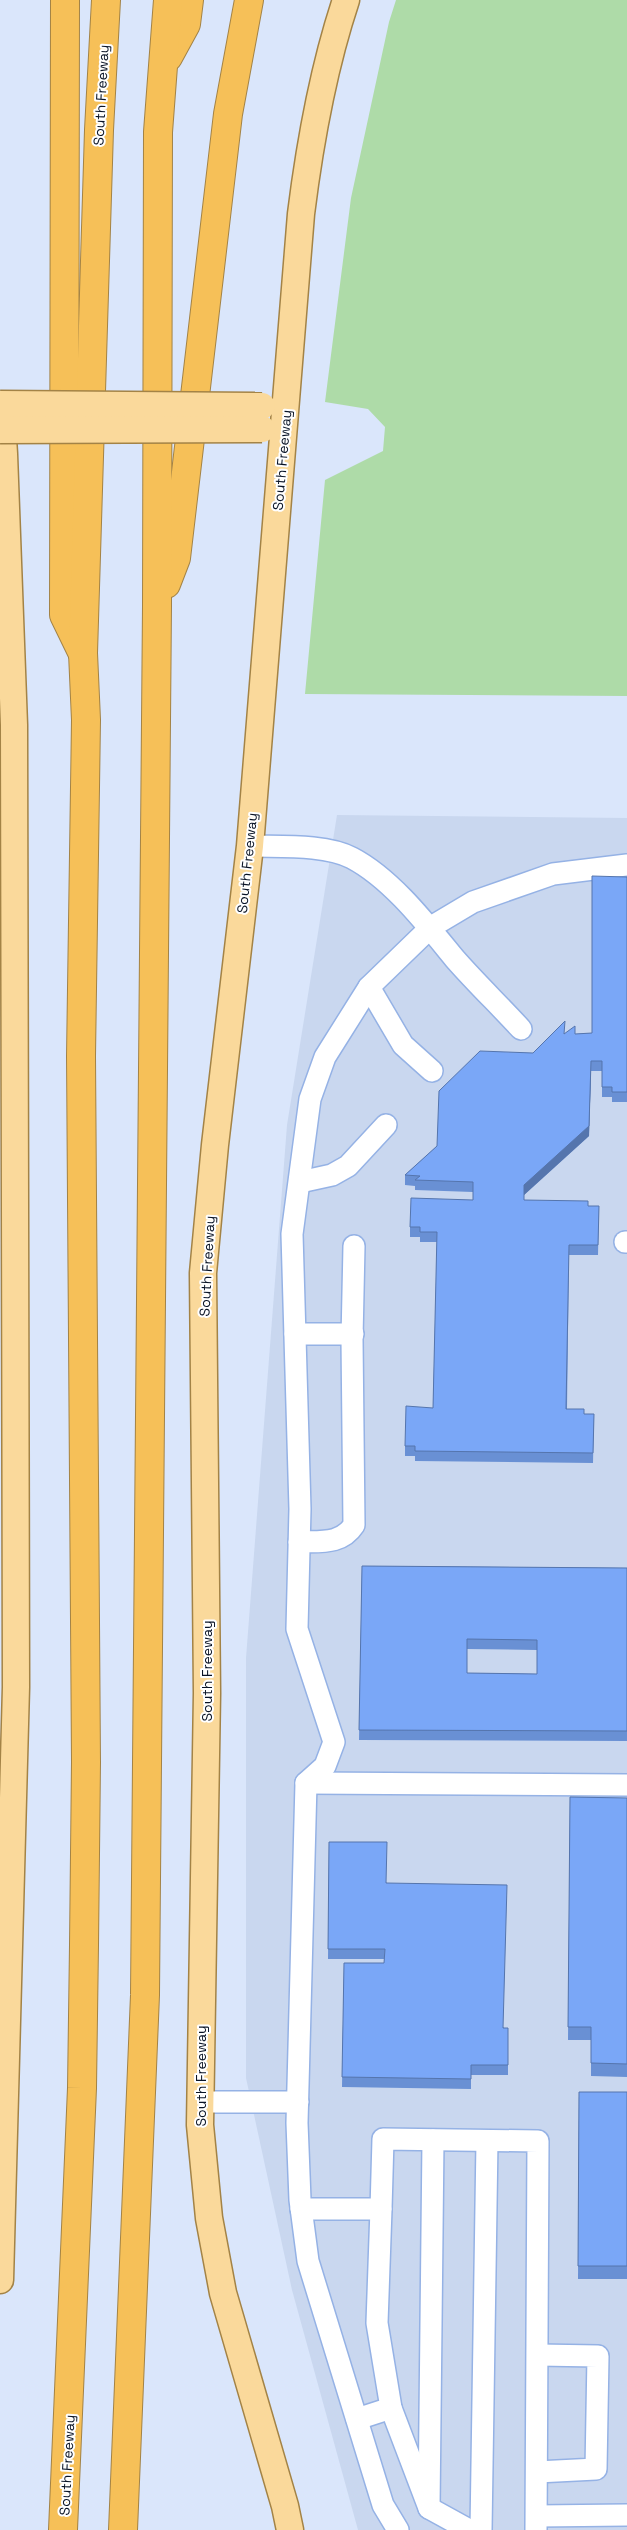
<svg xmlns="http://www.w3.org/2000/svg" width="627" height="2530" font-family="'Space Grotesk',sans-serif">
	<rect width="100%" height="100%" fill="#dae6fb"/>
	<polygon fill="#c9d7ef" points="337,815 627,818 627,2530 358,2530 292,2290 246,2078 246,1658 287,1125"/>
	<polygon fill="#aedba8" points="396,0 627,0 627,696 305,694 325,480 383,451 385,427 368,409 325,402 351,198 389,22"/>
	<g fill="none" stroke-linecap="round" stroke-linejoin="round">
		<defs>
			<g id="minor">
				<path d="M250 846C279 847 326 844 352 858 392 879 427 925 455 959 476 983 499 1005 521 1029"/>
				<polyline points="369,987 403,1045 432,1071"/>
				<polyline points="300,1182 332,1175 348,1166 386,1125"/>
				<polyline points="625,1242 627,1242"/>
				<polyline points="295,1334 353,1334"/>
				<path d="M299 1542C320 1541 341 1545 354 1525L352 1339 354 1246"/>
				<polyline points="306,1783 627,1785"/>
				<polyline points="200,2102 298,2102"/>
				<polyline points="301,2209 381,2209 383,2139 538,2141 536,2530"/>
				<polyline points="391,2408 429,2508 469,2530"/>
				<polyline points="357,2419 391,2408 377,2323 381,2209"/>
				<polyline points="537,2472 596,2469 598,2356 538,2355"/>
				<polyline points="429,2508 433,2140"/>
				<polyline points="537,2516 627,2515"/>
				<polyline points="398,2530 383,2505 308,2261 300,2200 297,2123 306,1783 325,1766 334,1742 297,1629 300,1509 292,1234 310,1099 325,1057 369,987 431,927 473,902 553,874 627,865"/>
				<polyline points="481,2530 487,2141"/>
			</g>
			<g id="major">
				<polyline points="0,2280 16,1687 14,725 4,454 1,406"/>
				<path d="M290 2530 285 2506 223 2293 209 2218 200 2125 207 1693 203 1273 215 1145 250 846 301 214C310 142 323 69 346 0"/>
			</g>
			<g id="highway">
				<polyline points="65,0 64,615 82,652"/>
				<polyline points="168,57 186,24 189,0"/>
				<polyline points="166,584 176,558 228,114 249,0"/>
				<polyline points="63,2530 82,2088 84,1945 86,1762 81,1056 86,720 83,653 99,130 106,0"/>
				<polyline points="123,2530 145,1995 157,606 158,132 168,0"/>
			</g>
		</defs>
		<use href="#minor" stroke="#95b2e5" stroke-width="24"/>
		<use href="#major" stroke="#a38346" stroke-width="29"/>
		<use href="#highway" stroke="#a38346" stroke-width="30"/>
		<use href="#minor" stroke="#fff" stroke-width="21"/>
		<use href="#major" stroke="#fad99b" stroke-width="26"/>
		<use href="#highway" stroke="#f6c058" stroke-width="28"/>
		<defs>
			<g id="major-bridge">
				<polyline points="0,404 262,406"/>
				<polyline points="0,430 262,429"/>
			</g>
		</defs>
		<use href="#major-bridge" stroke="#a38346" stroke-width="29" stroke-linecap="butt"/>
		<use href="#major-bridge" stroke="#fad99b" stroke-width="26"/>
	</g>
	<g fill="#6990d4" fill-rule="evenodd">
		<polygon points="627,877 627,1102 612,1102 612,1097 602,1097 602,1071 591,1071 589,1136 524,1195 524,1200 588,1206 599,1206 598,1255 569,1255 567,1409 584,1414 594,1414 593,1463 415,1461 415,1456 405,1456 405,1446 433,1408 437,1242 420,1242 420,1237 410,1237 410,1227 473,1200 473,1192 415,1190 415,1186 405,1185 405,1175 437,1146 533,1053 575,1034 592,1033"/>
		<path d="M362 1566 627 1568V1741L359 1740ZM467 1649 537 1650V1674L467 1673Z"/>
		<polygon points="570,1797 627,1798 627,2077 591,2076 591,2040 568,2040"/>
		<polygon points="329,1842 387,1883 504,2028 508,2028 508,2075 471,2075 471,2089 342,2087 344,1963 384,1963 384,1959 328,1959"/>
		<polygon points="579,2092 627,2092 627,2279 578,2279"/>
	</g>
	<polygon fill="#5575ad" points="591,1071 589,1136 524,1195 524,1185"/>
	<g fill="#7aa7f7" stroke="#5575ad" fill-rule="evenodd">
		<polygon points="592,876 627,877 627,1092 612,1092 612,1087 602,1087 602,1061 591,1061 589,1126 524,1185 524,1200 588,1201 588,1206 599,1206 598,1245 569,1245 566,1409 584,1409 584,1414 594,1414 593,1453 415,1451 415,1446 405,1446 406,1406 433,1408 437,1232 420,1232 420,1227 410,1227 411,1198 473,1200 473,1182 415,1180 420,1176 405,1175 437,1146 439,1091 480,1051 533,1053 565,1021 564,1034 575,1026 575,1034 592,1033"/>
		<path d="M362 1566 627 1568V1731L359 1730ZM467 1639 537 1640V1674L467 1673Z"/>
		<polygon points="570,1797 627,1798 627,2064 591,2063 591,2027 568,2027"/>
		<polygon points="329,1842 387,1842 386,1883 507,1885 503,2028 508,2028 508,2065 471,2065 471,2079 342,2077 344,1963 384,1963 385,1949 328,1949"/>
		<polygon points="579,2092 627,2092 627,2266 578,2266"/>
	</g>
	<g text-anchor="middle" stroke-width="4" stroke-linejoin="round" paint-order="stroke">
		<g font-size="14" fill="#091325" stroke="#fff">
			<text transform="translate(101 95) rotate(-87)" y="5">South Freeway</text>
			<text transform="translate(282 460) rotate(-85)" y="5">South Freeway</text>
			<text transform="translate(247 863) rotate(-84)" y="5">South Freeway</text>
			<text transform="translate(207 1266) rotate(-87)" y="5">South Freeway</text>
			<text transform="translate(207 1671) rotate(-90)" y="5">South Freeway</text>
			<text transform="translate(201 2076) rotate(-90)" y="5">South Freeway</text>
			<text transform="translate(67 2465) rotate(-87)" y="5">South Freeway</text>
		</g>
	</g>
</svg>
